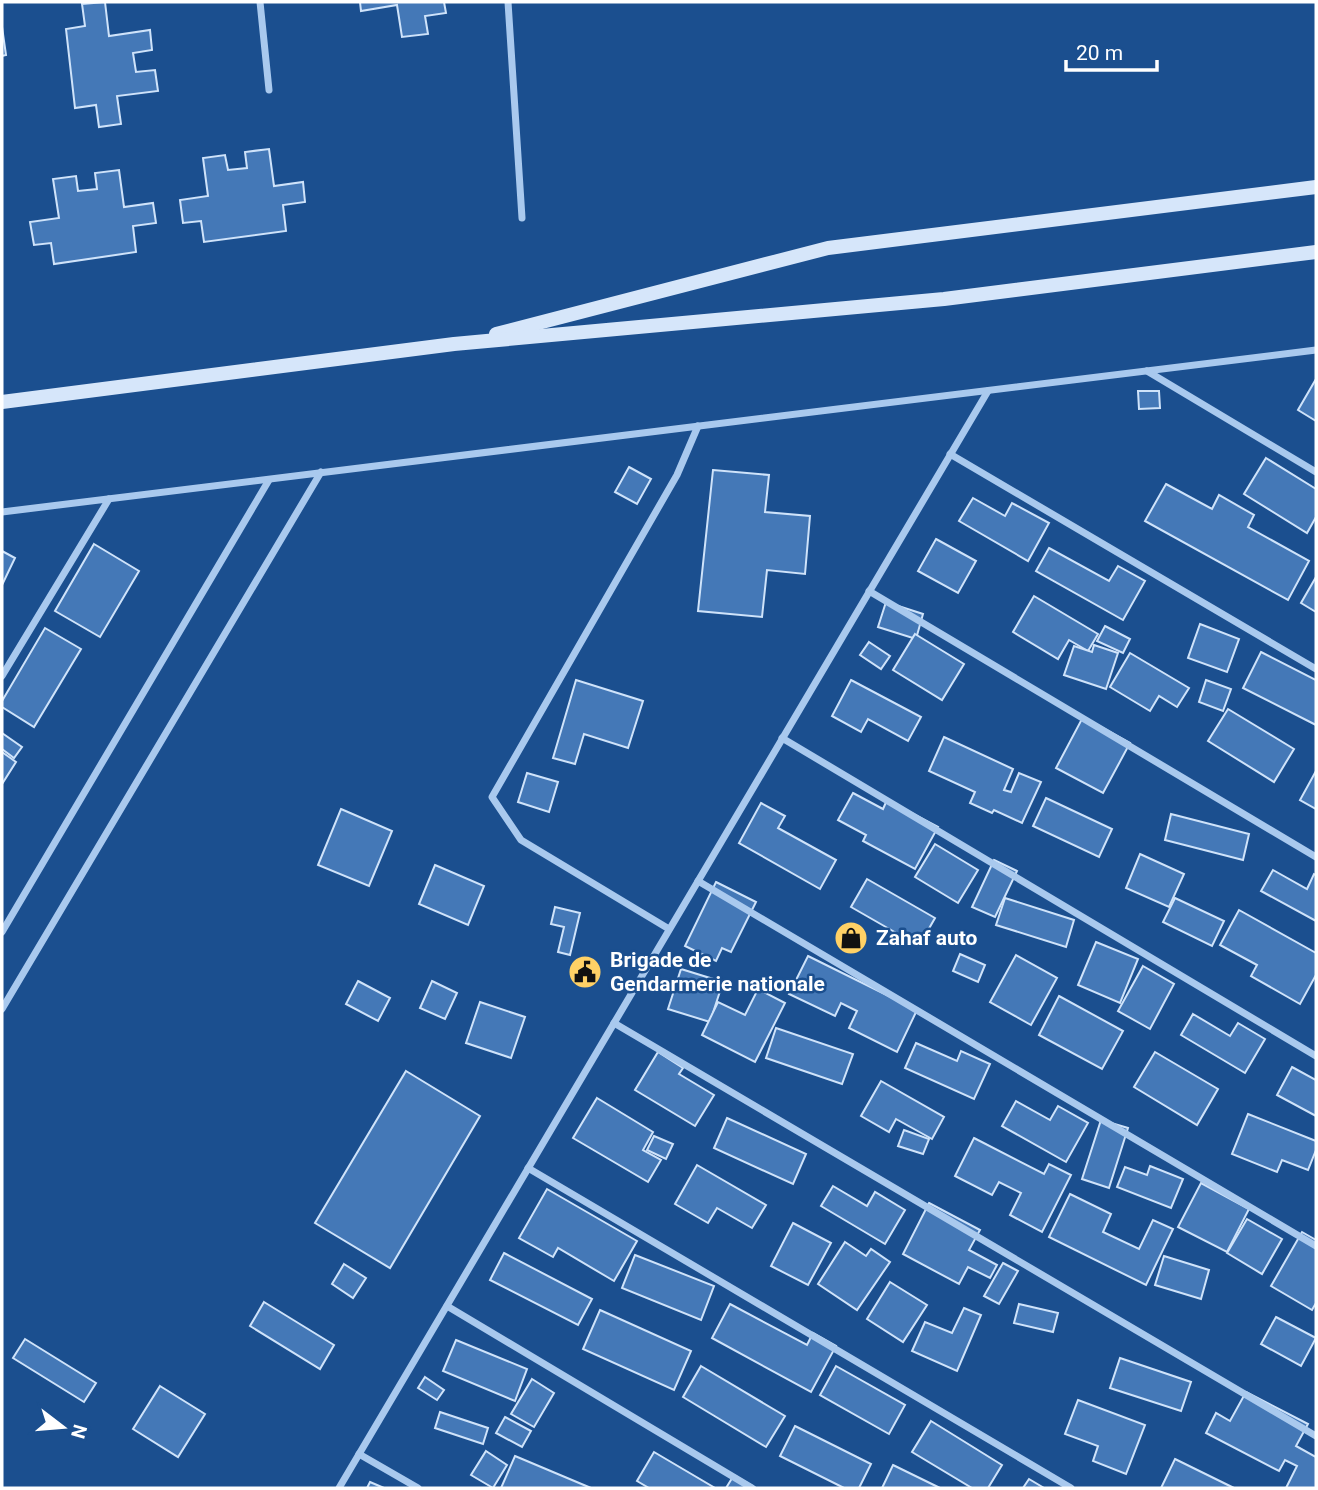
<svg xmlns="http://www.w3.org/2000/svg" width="1318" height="1490" font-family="Roboto,sans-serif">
	<rect width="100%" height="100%" fill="#1b4f8f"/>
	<g fill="#4478b7" stroke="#cfe3fa" stroke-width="2">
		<polygon points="105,2 109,36 150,30 152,50 133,53 136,72 155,70 158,91 117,96 121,124 99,127 96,105 75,108 66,29 85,26 82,4"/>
		<polygon points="360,2 444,2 446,13 425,16 428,34 402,37 397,5 361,11"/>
		<polygon points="2,27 6,55 2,56"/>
		<polygon points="269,149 274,186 303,182 305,202 283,205 286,231 204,242 201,221 183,223 180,200 208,196 203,158 225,155 228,170 247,168 245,152"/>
		<polygon points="119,170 124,207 153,203 156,223 133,226 136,252 54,264 51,243 34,245 30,222 59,218 53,179 76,176 78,191 97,189 95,173"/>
		<polygon points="1316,379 1316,421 1298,410"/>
		<polygon points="1138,391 1159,391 1160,408 1139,409"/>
		<polygon points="1266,458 1316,489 1316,517 1307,533 1244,494"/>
		<polygon points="629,467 651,479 637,504 615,492"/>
		<polygon points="713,470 769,475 765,512 810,516 805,574 767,570 762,617 698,611"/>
		<polygon points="1166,484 1212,509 1219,495 1254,515 1248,527 1309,561 1288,600 1145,521"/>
		<polygon points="973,498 1005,516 1012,503 1049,523 1028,561 959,521"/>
		<polygon points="936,539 976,561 958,593 918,571"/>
		<polygon points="94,544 139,571 100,637 55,611"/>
		<polygon points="1049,548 1109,581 1118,566 1145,581 1123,620 1036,571"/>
		<polygon points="2,551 15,558 2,585"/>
		<polygon points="1316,577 1316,612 1301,603"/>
		<polygon points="1034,596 1098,634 1088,651 1069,640 1058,659 1013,632"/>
		<polygon points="886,602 923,614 916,639 878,627"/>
		<polygon points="1200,624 1239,639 1227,672 1188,658"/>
		<polygon points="1105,626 1130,639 1123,653 1097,641"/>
		<polygon points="45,628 81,649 34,727 2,707 2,701"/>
		<polygon points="915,634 964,664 942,700 893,670"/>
		<polygon points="869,642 890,656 881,669 860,655"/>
		<polygon points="1094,645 1118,653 1106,689 1064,675 1074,646 1092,652"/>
		<polygon points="1261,652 1316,680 1316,725 1243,688"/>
		<polygon points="1130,653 1189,688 1177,707 1159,696 1150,711 1110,687"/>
		<polygon points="576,680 643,701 628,748 584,734 575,764 553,758"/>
		<polygon points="851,680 921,717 908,741 868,719 861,732 832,716"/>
		<polygon points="1206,680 1231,689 1223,711 1199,702"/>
		<polygon points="1228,709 1294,749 1274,782 1208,741"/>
		<polygon points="1083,717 1130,743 1103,793 1056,768"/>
		<polygon points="2,733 22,747 14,758 2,749"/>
		<polygon points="944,737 1013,769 1004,790 1011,792 1019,773 1041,782 1022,823 994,810 992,813 970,803 975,792 929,771"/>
		<polygon points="2,752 16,762 2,784"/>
		<polygon points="1316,771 1316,809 1300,800"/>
		<polygon points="527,773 558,782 549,812 518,802"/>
		<polygon points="853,793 883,809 887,800 938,827 915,869 863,841 866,835 838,820"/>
		<polygon points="1046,798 1112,829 1099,857 1033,826"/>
		<polygon points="761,803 785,816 778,828 836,860 820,889 739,843"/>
		<polygon points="341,809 392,831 369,886 318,865"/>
		<polygon points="1171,814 1249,834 1243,860 1165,840"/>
		<polygon points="935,844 978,870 958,903 915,877"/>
		<polygon points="1140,854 1184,874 1169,907 1126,888"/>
		<polygon points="994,860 1017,871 995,917 972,907"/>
		<polygon points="435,865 484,886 468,925 419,904"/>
		<polygon points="1273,870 1307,889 1314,874 1316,875 1316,921 1261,891"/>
		<polygon points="867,879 935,918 919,946 851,907"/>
		<polygon points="716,882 756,902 731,952 722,948 716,961 685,946"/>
		<polygon points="1005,898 1074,920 1066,947 996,925"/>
		<polygon points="1175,898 1224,921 1212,946 1163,922"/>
		<polygon points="555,907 580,913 570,955 558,952 564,927 551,924"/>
		<polygon points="1239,910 1316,953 1316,975 1300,1004 1251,976 1257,965 1220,945"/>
		<polygon points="1096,942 1138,959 1120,1003 1078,985"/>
		<polygon points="960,954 985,965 978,982 953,971"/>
		<polygon points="1016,955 1057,978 1031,1025 990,1002"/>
		<polygon points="808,956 917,1010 897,1052 849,1028 857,1011 841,1003 835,1016 789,994"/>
		<polygon points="1143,966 1174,984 1150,1029 1118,1011"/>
		<polygon points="681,969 723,982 710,1022 668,1009"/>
		<polygon points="358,981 390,998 378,1021 346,1004"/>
		<polygon points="432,981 457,993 445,1019 420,1008"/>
		<polygon points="758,989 785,1003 755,1062 702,1035 718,1002 745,1015"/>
		<polygon points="1059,996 1123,1031 1102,1069 1039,1035"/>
		<polygon points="480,1002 525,1017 511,1058 466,1043"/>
		<polygon points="1193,1014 1230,1036 1238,1023 1265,1039 1245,1073 1181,1035"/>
		<polygon points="776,1028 853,1054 842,1084 766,1058"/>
		<polygon points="916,1043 957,1061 961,1051 990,1064 974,1099 905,1068"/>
		<polygon points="658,1052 683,1068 679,1074 714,1095 695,1126 635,1090"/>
		<polygon points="1155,1052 1218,1089 1197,1125 1134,1087"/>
		<polygon points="1292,1067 1316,1080 1316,1116 1277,1095"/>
		<polygon points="406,1071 480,1116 390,1268 315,1223"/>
		<polygon points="881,1081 944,1117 932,1139 896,1119 889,1132 861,1116"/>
		<polygon points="597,1098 653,1132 643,1150 661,1160 648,1182 573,1138"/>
		<polygon points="1016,1101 1050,1120 1058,1106 1088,1123 1066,1162 1002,1126"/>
		<polygon points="1248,1114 1316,1141 1316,1150 1308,1170 1282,1160 1277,1172 1232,1154"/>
		<polygon points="727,1118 806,1154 793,1184 714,1148"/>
		<polygon points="1101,1120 1128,1128 1109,1188 1082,1179"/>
		<polygon points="904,1130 929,1139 923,1154 898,1146"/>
		<polygon points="654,1136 673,1144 666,1159 647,1150"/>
		<polygon points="974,1138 1044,1174 1049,1164 1071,1175 1042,1232 1010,1215 1021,1193 999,1182 992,1195 955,1176"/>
		<polygon points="697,1165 766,1205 752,1228 717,1208 708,1223 675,1204"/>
		<polygon points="1150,1166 1183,1179 1171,1208 1117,1187 1125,1167 1147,1175"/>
		<polygon points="1201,1183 1249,1209 1227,1252 1178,1227"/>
		<polygon points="833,1186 867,1206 875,1192 905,1210 885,1244 821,1206"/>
		<polygon points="547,1189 637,1241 614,1281 558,1248 553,1257 519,1238"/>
		<polygon points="1070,1194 1111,1214 1103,1232 1139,1249 1153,1220 1173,1229 1146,1285 1049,1237"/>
		<polygon points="929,1203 980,1230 969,1250 997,1265 990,1278 968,1267 959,1284 903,1254"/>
		<polygon points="1247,1219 1282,1239 1262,1274 1227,1253"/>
		<polygon points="793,1223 831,1243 808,1285 771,1266"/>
		<polygon points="1302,1232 1316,1240 1316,1303 1312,1310 1271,1286"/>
		<polygon points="845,1242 866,1256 871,1249 890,1262 857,1310 818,1284"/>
		<polygon points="504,1253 592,1299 578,1325 490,1280"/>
		<polygon points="635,1255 714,1286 701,1320 622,1288"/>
		<polygon points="1164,1256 1209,1270 1201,1299 1155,1285"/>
		<polygon points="1003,1263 1018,1271 999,1304 984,1296"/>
		<polygon points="344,1264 366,1278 353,1298 332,1284"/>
		<polygon points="890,1282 927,1305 903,1342 867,1319"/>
		<polygon points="264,1302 334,1345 320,1369 250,1326"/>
		<polygon points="730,1304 807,1345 813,1333 836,1346 811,1392 712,1338"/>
		<polygon points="1019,1304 1058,1313 1053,1332 1014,1323"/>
		<polygon points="964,1308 981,1315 957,1371 912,1351 925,1322 952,1333"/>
		<polygon points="600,1310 691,1351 674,1390 583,1349"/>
		<polygon points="1276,1317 1316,1338 1301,1366 1261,1344"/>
		<polygon points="25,1339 96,1383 84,1402 13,1358"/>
		<polygon points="456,1340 527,1369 515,1401 443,1371"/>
		<polygon points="1120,1358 1191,1382 1181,1411 1110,1388"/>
		<polygon points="701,1366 785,1416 766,1447 683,1397"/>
		<polygon points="836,1366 905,1405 889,1434 820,1395"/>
		<polygon points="425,1377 444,1390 437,1400 418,1388"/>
		<polygon points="532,1379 554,1393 534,1427 511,1414"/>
		<polygon points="160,1386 205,1414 178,1457 133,1429"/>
		<polygon points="1246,1392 1308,1424 1296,1446 1316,1457 1316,1488 1286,1488 1297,1466 1285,1460 1279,1471 1206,1433 1216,1413 1230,1421"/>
		<polygon points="1078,1400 1145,1425 1126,1474 1093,1461 1098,1446 1065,1434"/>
		<polygon points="440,1412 488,1428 483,1444 435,1428"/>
		<polygon points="505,1417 531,1431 522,1447 496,1433"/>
		<polygon points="931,1421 1002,1465 988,1488 972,1488 912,1452"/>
		<polygon points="795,1426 871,1464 859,1488 844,1488 780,1456"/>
		<polygon points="486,1451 507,1465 493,1488 471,1475"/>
		<polygon points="654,1452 715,1488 649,1488 637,1481"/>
		<polygon points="515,1456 591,1488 501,1488"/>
		<polygon points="1175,1459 1234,1488 1161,1488"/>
		<polygon points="893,1465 940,1488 882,1488"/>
		<polygon points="734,1475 756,1488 726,1488"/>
		<polygon points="1029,1479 1044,1488 1023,1488"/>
		<polygon points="370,1482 384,1488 367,1488"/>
	</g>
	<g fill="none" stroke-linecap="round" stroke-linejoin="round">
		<g stroke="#a9c9ee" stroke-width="7">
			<polyline points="260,2 269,90"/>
			<polyline points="508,2 522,218"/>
			<polyline points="1147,371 1316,472"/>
			<polyline points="950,454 1316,669"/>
			<polyline points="2,512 1316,350"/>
			<polyline points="869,591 1316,857"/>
			<polyline points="2,676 109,499"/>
			<polyline points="782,738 1316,1056"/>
			<polyline points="698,881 1316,1246"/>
			<polyline points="669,929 521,840 492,797 677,475 698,426"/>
			<polyline points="2,932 269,480"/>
			<polyline points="2,1009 321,472"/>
			<polyline points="614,1023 1316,1436"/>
			<polyline points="528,1168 1071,1488"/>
			<polyline points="447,1306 752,1488"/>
			<polyline points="359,1454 418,1488"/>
			<polyline points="339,1488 988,391"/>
		</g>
		<g stroke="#d6e6fa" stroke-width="14">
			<polyline points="496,334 828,248 1316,187"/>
			<polyline points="2,402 454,344 944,299 1316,252"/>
		</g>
	</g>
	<defs>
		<symbol id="shop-disc" viewBox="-11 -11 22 22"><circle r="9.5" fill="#ffd166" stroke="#1b4f8f"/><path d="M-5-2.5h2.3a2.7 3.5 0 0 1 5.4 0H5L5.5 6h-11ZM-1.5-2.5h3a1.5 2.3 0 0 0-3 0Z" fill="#111"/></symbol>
		<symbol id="civic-disc" viewBox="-11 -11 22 22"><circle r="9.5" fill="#ffd166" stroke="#1b4f8f"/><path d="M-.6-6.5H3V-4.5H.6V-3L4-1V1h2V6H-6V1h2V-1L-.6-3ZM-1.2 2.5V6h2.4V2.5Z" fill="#111"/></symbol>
	</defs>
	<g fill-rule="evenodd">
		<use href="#shop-disc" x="832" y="919" width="38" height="38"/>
		<use href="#civic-disc" x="566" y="953" width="38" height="38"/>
	</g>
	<g text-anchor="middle" stroke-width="5" stroke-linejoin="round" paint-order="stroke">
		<g font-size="21" font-weight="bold" fill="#fff" stroke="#1b4f8f" text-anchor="start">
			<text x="876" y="945">Zahaf auto</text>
			<text x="610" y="967">Brigade de<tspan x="610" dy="24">Gendarmerie nationale</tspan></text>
		</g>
	</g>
	<rect width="1318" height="1490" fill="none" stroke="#ffffff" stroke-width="7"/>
	<g transform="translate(63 1427) rotate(106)" stroke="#1b4f8f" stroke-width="5" paint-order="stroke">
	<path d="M0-5L12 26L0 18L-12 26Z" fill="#ffffff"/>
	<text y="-10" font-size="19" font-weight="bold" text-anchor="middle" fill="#ffffff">N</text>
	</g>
	<path d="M1066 60v10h91v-10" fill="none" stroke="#ffffff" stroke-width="3.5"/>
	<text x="1076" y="60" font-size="21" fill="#ffffff" stroke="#1b4f8f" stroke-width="5" paint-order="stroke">20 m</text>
</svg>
